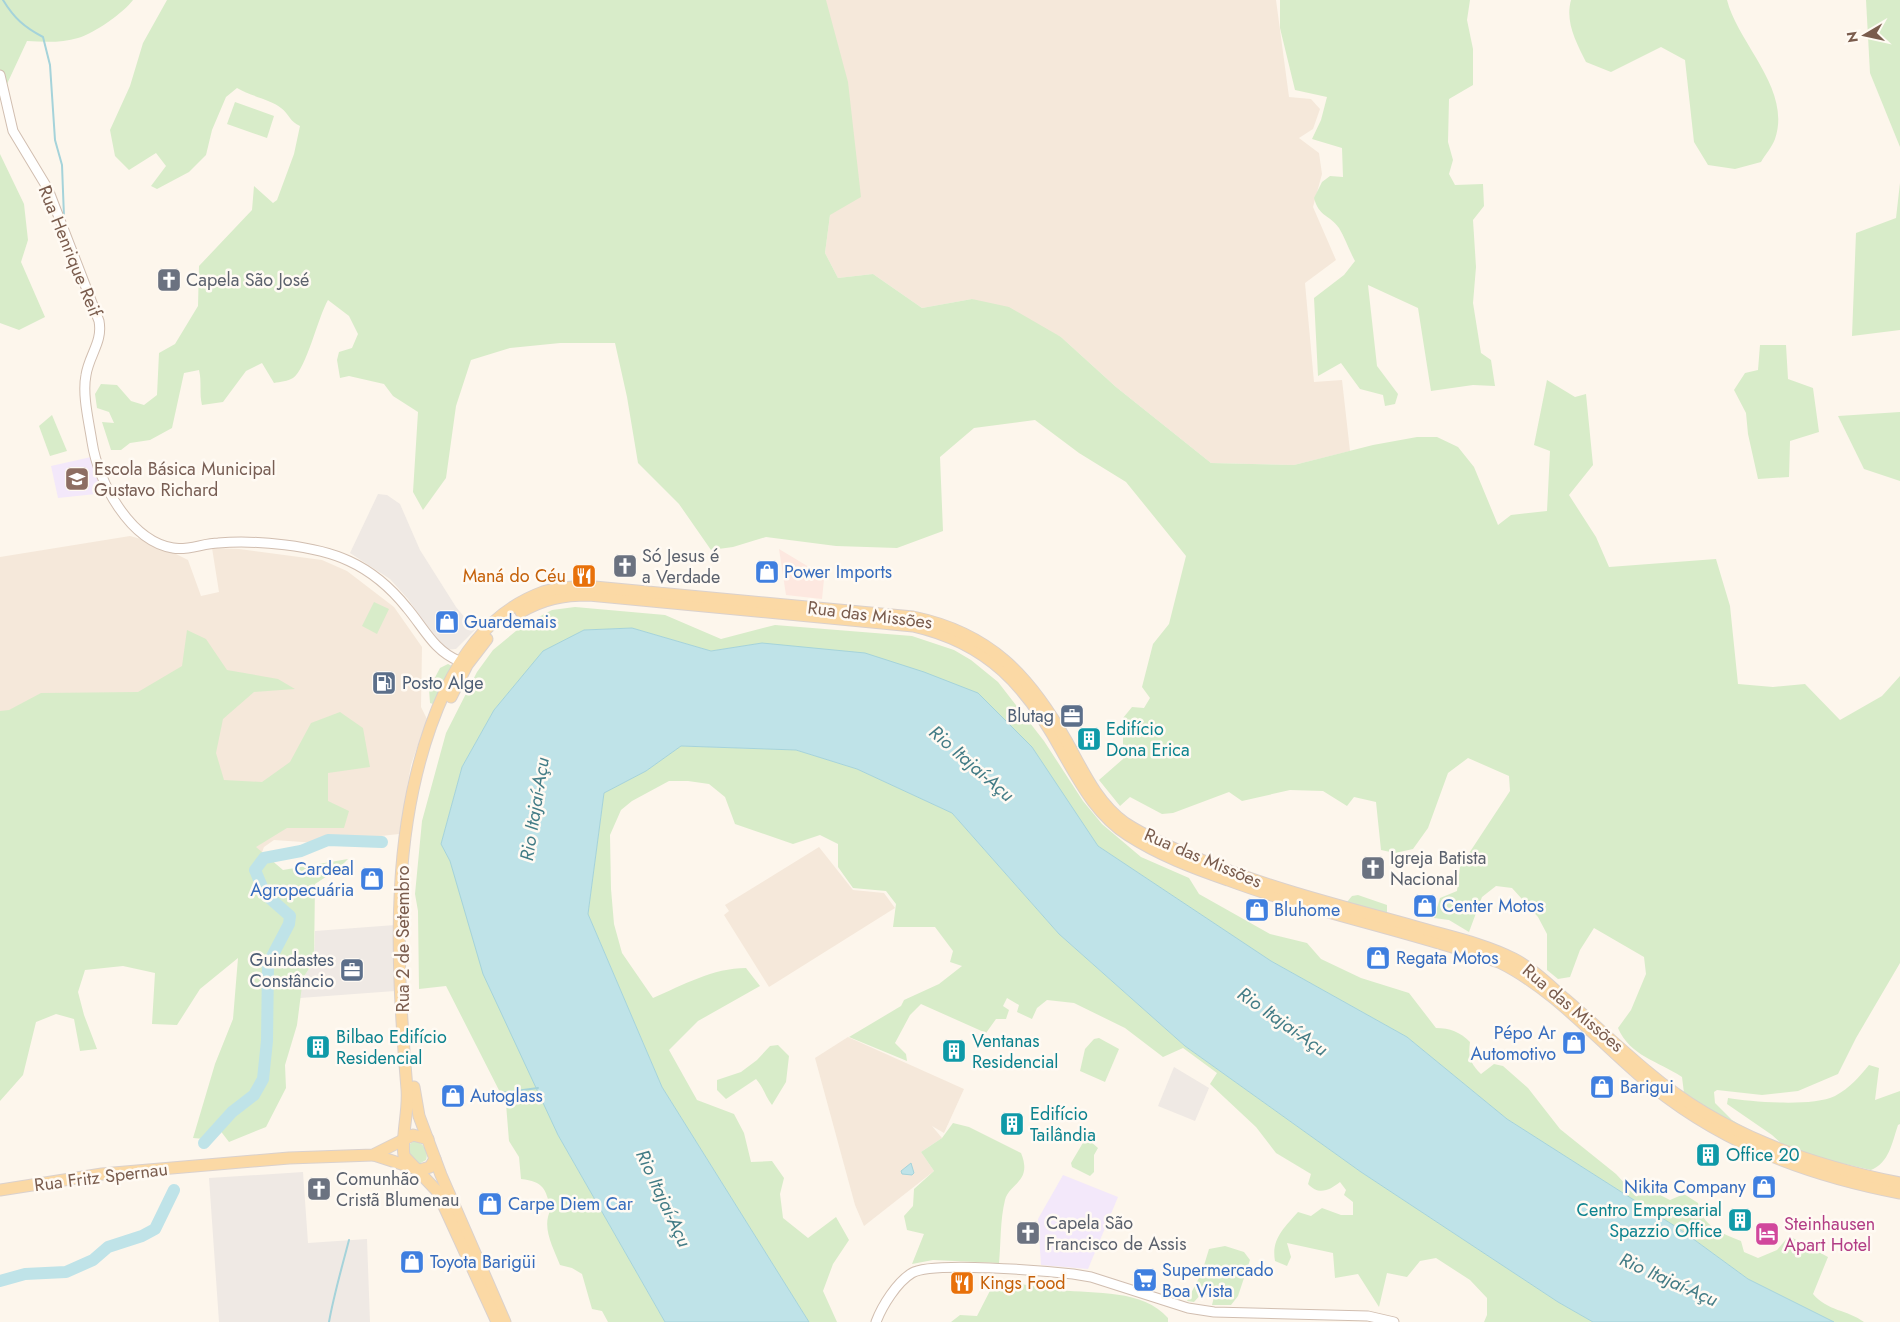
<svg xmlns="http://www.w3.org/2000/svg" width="1900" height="1322" font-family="Jost,sans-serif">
	<rect width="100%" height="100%" fill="#fdf6ec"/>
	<g fill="#f5e8da">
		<polygon points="826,0 1276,0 1289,97 1311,99 1320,109 1313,129 1299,138 1319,153 1322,174 1313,207 1336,260 1305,283 1314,382 1342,380 1350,451 1294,465 1211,463 1116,387 1061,337 972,299 922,308 873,274 838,278 825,253 830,215"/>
		<polygon points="130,536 152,542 188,560 201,596 219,592 212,548 239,549 322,560 347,571 394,607 422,647 421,707 427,719 411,765 399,834 317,843 274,840 264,847 255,870 0,903 0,557"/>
		<polygon points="819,847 853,890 884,893 895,908 769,987 724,915 729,911 725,905"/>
		<polygon points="848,1037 964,1089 944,1133 932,1126 942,1138 921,1152 934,1171 864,1226 855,1205 815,1058"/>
	</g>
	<polygon fill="#fde8e0" points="779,549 809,567 825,569 822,599 786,595"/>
	<g fill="#efe9e4">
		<polygon points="378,494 387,495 400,504 420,550 456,607 475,630 456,649 443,650 408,599 390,579 350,553"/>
		<polygon points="395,925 395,991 300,998 303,978 314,961 315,931"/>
		<polygon points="1174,1067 1209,1088 1195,1121 1158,1106"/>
		<polygon points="303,1172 308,1243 367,1239 370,1322 219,1322 209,1178"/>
	</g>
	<g fill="#f3e8fa">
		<polygon points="91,457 105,493 58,498 51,466"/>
		<polygon points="1063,1175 1118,1197 1088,1269 1041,1265 1038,1219"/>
	</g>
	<g fill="#d8ecc9">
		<path d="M0 0H133C123 13 95 33 78 38 62 43 44 42 27 41L0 99Z"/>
		<path d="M167 0H826L848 82 861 197 830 215 825 253 838 278 873 274 922 308 972 299 1009 307 1061 337 1116 387 1211 463 1294 465 1373 445 1417 437H1437L1458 447 1474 467 1498 525 1511 515 1547 511 1550 451 1534 445 1547 380 1575 397 1586 394 1593 465 1569 495 1596 537 1609 567 1716 559 1730 606 1738 684 1773 687 1805 684 1840 720 1882 696 1900 676V963L1856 1038 1838 1074 1798 1091 1762 1095 1717 1090 1714 1092 1715 1103 1732 1120 1764 1139 1742 1131 1684 1093 1682 1077C1658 1061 1630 1056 1618 1028L1631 1010 1646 974 1644 957 1594 928 1580 950 1570 977 1558 979 1547 970V934L1538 917 1512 888 1496 886 1482 897 1469 932 1449 920 1434 918 1440 898 1457 891 1460 867 1510 791 1509 776 1468 758 1448 773 1428 828 1413 849 1395 853 1381 850 1376 802 1354 797 1347 806 1323 791 1290 790 1242 801 1229 792 1173 813 1162 814 1130 797 1120 806 1099 780 1123 759V718L1132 707 1144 708 1150 698 1142 687 1153 644 1169 624 1186 556 1126 482 1079 453 1035 420 974 428 940 457 943 531 897 548 836 546 766 537 733 547 711 550 679 504 638 463 627 397 615 343H560L510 348 471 360 456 406 446 478 423 510 413 492 418 412 393 396 384 384 349 376 340 378 337 360 339 352 352 348 358 334 349 316 328 300C318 317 306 370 293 378 288 381 280 382 274 383L262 363 246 371 223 402 202 405C199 393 202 382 199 370L184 373 172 428 150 440 130 443 121 450H111L102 422 114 423 109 412 97 408 95 394 101 384 117 385 131 401 144 405 157 395 159 353 175 344 198 306 199 266 252 210 254 186 273 203 277 200 294 154 300 126C290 122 289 114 281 108 272 100 250 96 237 88L226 97 212 130 206 155 189 172 157 189 151 186 166 166 156 153 129 170 115 156 110 130 130 86 143 43Z"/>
		<path d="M1280 0H1470L1467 20 1473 49V85L1449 99 1448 142 1453 160 1449 174 1455 185 1483 184 1484 206 1473 220 1476 267 1473 303 1481 353 1491 360 1495 386 1473 385 1431 391 1418 308 1368 285 1377 366 1398 394 1395 404 1385 406 1383 395 1360 389 1341 363 1318 376 1314 298 1344 275 1355 261C1349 250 1345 238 1339 228 1330 215 1319 217 1314 198L1322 182 1330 176 1343 177 1342 148 1312 139 1321 120 1327 97 1295 90 1280 28Z"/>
		<path d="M1571 0H1727C1738 44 1792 89 1775 139 1772 147 1765 155 1761 162L1735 169 1708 165 1694 142 1685 60 1661 47 1611 72 1586 62C1576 42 1565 22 1571 0Z"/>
		<polygon points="1866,0 1900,0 1900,147 1870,73"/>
		<polygon points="235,102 274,116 267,138 227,124"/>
		<polygon points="0,154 24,204 28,240 21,262 45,317 19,330 0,323"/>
		<polygon points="1900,183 1900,330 1852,336 1856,233 1896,218"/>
		<polygon points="1760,345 1786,345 1788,379 1813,388 1819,432 1790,441 1789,477 1758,479 1748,434 1746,413 1734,390 1745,373 1758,370"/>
		<polygon points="1900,412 1900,481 1864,469 1838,416"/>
		<polygon points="52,415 67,451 50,456 39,426"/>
		<polygon points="374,602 389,609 377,634 362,626"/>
		<path d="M575 607 665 615 721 639 775 625 912 636 954 650 971 660 998 682 1044 741 1083 801 1102 824 1141 857 1189 878 1199 894 1270 934 1307 943 1321 959 1361 978 1409 993 1436 1028C1450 1028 1460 1032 1470 1042 1468 1057 1470 1063 1481 1074L1494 1064 1503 1066 1528 1088 1560 1129 1616 1174 1628 1187 1654 1192 1670 1200 1684 1194 1698 1203C1702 1226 1721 1233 1741 1241L1744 1252 1758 1258 1777 1250 1789 1236 1828 1257 1813 1294C1827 1311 1848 1310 1864 1322H1834L1748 1279 1681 1230 1507 1119 1407 1037 1271 961 1098 846 1032 747 762 643 711 651 632 628 584 630 543 652 494 710 462 767 441 844 450 861 558 1135 665 1322H608L602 1311 592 1309 582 1274 572 1268 560 1265C553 1247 541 1227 551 1209 545 1188 544 1182 521 1179L519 1157 509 1141 506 1104 446 986 419 989 418 911 415 894 422 821 446 733 477 672 493 650 522 626 552 610Z"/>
		<polygon points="187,630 206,639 227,670 278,679 295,689 254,692 223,719 216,753 224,780 262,782 290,762 311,723 340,712 363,728 370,767 328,773 328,801 349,811 344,828 287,828 256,847 283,870 348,859 338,869 315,884 314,961 303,978 297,1025 285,1065 286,1088 266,1127 229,1142 216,1125 204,1139 193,1138 215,1064 233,1019 238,958 200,989 177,1025 152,1024 155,973 123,966 85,970 78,992 84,1015 97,1049 80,1051 74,1019 56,1014 36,1022 23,1075 0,1101 0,711 9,710 41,693 138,692 182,666"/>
		<polygon points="448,664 454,667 436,705 430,703 429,689 440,668"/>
		<path d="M681 746 796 750 857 769 952 813 1059 934 1185 1046 1361 1172 1558 1302 1593 1322H1484L1487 1315V1298L1470 1280 1436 1258 1420 1261 1407 1277 1387 1273 1379 1307 1358 1274 1335 1278 1333 1253 1287 1243 1291 1257 1287 1266 1275 1261C1271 1239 1284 1228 1298 1212L1311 1216 1322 1208 1341 1215H1353V1202L1344 1195 1346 1190 1340 1182C1330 1190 1319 1196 1308 1184L1311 1174 1276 1153 1256 1127 1210 1084 1217 1073 1183 1048 1163 1057 1125 1028 1074 1003 1047 1000 1037 1008 1032 1019 1017 1012 1019 1005 1007 998 1003 1006 1009 1010 1006 1019H996L986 1033 921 1004 910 1015 895 1043 906 1054 907 1061 849 1037 901 1006 904 1000 939 984 962 966 950 962 953 951 935 927H893L896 904 886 891 853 888 838 867V844L820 835 793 844 735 824 725 797 709 784 688 781H669L632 801 621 810 610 835 611 889 614 924 622 953 653 998C683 985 713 968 746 968L760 986 698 1021 669 1050 697 1100 734 1114 744 1133 751 1162 772 1161 784 1178 780 1194 783 1218 808 1238 836 1217 849 1240 833 1264 823 1291 837 1322H809L662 1087 588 914 604 793 646 771Z"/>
		<polygon points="1358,895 1387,905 1387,914 1347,902 1352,896"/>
		<polygon points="1099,1038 1119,1049 1105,1082 1080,1071 1085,1049 1094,1039"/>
		<path d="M778 1045 789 1056 786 1082 772 1105C765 1096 764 1088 756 1079L726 1099 717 1090V1080L741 1072 757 1060 770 1046Z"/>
		<path d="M1869 1065 1879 1068 1875 1100 1900 1091V1124L1898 1125C1892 1143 1889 1163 1871 1170L1806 1155 1784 1146 1772 1135 1727 1104 1728 1098C1753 1102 1812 1107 1835 1096 1850 1088 1859 1077 1869 1065Z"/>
		<path d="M953 1123 969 1127 1021 1153C1033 1182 1009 1183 1005 1200 1000 1220 1001 1243 999 1263L933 1260 912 1264 924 1234 907 1230 904 1216 913 1206 914 1189 934 1171 921 1152 942 1138Z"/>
		<path d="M414 1141C423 1142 429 1151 426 1160L419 1164 415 1163 408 1151 409 1145Z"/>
		<polygon points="1084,1141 1090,1141 1098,1148 1094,1155 1094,1172 1090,1176 1072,1167 1071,1163"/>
		<polygon points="1225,1246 1244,1252 1250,1260 1238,1296 1231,1305 1212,1305 1214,1297 1202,1293 1194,1302 1187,1301 1202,1272 1209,1249"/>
		<path d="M995 1281C1017 1283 1038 1287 1060 1290 1095 1294 1143 1289 1168 1318V1322H951L960 1315 977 1316Z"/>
	</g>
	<g fill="#bfe3e8" stroke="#a5d3da">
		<polygon points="632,628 711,651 762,643 865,653 924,672 978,693 1032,747 1098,846 1271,961 1407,1037 1507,1119 1681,1230 1748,1279 1834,1322 1593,1322 1558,1302 1361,1172 1185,1046 1059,934 952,813 857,769 796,750 681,746 646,771 604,793 588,914 662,1087 809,1322 665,1322 558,1135 483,974 450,861 441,844 462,767 494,710 543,651 584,630"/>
		<polygon points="911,1163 914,1173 912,1175 902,1174 901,1171"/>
	</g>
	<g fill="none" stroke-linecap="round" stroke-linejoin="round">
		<g stroke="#a5d3da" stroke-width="2">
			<path d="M3 0C14 18 24 27 43 37L50 65 55 140 62 165 64 217"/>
			<polyline points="501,1093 538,1088"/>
			<path d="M329 1322C334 1294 342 1267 349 1240"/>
		</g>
		<g stroke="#bfe3e8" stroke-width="12">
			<polyline points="204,1143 232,1112 254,1095 263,1079 267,1041 268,964 289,924 290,916 265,894 255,870 264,858 301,851 328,840 382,842"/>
			<polyline points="0,1281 25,1274 66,1272 93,1260 108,1247 142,1236 155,1229 174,1190"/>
		</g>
		<defs>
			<g id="minor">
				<path d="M0 75 13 131 48 189 99 321C103 342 89 355 86 375 82 395 89 422 92 442 98 482 130 541 173 548 187 551 204 543 218 543 256 540 315 545 349 561 373 572 391 588 407 608 424 628 434 651 459 661"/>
				<path d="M876 1322C882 1306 897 1282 912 1273 931 1261 1046 1271 1073 1274L1091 1277 1188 1308 1214 1312 1368 1316 1394 1322"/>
			</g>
			<g id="major">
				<path d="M521 612C543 599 563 595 589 595L913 626C988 643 1027 686 1063 753 1081 784 1097 815 1128 835 1159 855 1193 868 1228 880 1317 913 1410 931 1499 962 1552 988 1594 1036 1638 1074 1714 1140 1801 1174 1900 1193"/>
				<polyline points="451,697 467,665 487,639"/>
				<polyline points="414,1087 419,1116 441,1175 505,1322"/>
				<polyline points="374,1155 420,1170 430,1167 435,1159"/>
				<polyline points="0,1190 102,1174 289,1158 373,1155 413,1135 428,1139"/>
				<path d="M497 1322 437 1191 404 1156C401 1134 409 1112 407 1089 396 957 388 815 445 691 465 648 496 609 543 592 556 588 570 587 584 586L913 617C990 633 1029 675 1067 742 1083 771 1097 803 1125 823 1148 838 1174 849 1199 859 1268 888 1341 906 1413 926 1446 936 1483 943 1514 959 1533 969 1549 985 1565 999 1593 1023 1620 1049 1649 1073 1721 1134 1809 1165 1900 1183"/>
			</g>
		</defs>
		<use href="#minor" stroke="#d1beb0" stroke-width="11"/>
		<use href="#major" stroke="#dad1cd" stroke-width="13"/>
		<use href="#minor" stroke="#fff" stroke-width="9"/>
		<use href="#major" stroke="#fbd9a5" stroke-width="11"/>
	</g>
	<defs>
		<symbol id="church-square" viewBox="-11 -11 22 22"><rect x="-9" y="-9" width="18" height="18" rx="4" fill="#6b7280" stroke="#fffaf3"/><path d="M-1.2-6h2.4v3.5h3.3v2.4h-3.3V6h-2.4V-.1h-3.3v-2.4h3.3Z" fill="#fff"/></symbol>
		<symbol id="school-square" viewBox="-11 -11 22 22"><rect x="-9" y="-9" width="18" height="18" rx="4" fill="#8d6e63" stroke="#fffaf3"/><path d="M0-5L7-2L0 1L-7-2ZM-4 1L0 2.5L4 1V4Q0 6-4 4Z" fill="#fff"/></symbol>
		<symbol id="shop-square" viewBox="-11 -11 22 22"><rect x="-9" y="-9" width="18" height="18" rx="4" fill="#3f7fe0" stroke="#fffaf3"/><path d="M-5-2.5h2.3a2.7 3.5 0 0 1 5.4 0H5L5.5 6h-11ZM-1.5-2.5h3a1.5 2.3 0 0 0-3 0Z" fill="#fff"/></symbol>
		<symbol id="restaurant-square" viewBox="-11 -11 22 22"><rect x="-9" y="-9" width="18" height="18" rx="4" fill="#e8710a" stroke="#fffaf3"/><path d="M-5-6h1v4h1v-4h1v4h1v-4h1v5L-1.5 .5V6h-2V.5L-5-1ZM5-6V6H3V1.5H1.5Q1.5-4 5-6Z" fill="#fff"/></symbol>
		<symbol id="fuel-square" viewBox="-11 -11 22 22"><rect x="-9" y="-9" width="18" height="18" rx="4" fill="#5c6f8a" stroke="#fffaf3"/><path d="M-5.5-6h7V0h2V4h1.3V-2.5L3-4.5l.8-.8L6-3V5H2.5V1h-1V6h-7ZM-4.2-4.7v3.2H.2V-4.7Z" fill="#fff"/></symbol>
		<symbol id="office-square" viewBox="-11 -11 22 22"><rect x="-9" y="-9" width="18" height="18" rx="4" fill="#5c6f8a" stroke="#fffaf3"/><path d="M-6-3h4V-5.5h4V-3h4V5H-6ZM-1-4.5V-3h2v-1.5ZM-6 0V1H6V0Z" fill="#fff"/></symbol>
		<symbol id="building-square" viewBox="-11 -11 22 22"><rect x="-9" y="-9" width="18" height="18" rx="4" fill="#0f9aa8" stroke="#fffaf3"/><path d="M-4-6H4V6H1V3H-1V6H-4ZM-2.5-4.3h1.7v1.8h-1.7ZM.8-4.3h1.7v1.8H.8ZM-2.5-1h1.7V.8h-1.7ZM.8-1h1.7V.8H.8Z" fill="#fff"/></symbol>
		<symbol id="hotel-square" viewBox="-11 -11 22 22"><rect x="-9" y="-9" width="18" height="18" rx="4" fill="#d1479c" stroke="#fffaf3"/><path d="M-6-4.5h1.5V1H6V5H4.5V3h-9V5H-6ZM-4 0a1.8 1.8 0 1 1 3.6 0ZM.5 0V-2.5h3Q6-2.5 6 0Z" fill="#fff"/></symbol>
		<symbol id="supermarket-square" viewBox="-11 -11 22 22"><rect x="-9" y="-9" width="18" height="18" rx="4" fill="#3f7fe0" stroke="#fffaf3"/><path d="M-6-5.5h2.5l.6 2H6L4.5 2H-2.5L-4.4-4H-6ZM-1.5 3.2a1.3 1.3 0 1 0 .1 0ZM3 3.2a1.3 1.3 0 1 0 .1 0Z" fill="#fff"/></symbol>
	</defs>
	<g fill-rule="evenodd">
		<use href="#church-square" x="155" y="266" width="28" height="28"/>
		<use href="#school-square" x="63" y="465" width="28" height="28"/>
		<use href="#church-square" x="611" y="552" width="28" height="28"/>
		<use href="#shop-square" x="753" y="558" width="28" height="28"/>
		<use href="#restaurant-square" x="570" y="562" width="28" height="28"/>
		<use href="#shop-square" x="433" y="608" width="28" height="28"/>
		<use href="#fuel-square" x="370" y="669" width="28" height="28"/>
		<use href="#office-square" x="1058" y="702" width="28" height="28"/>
		<use href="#building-square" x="1075" y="725" width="28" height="28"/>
		<use href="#church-square" x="1359" y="854" width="28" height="28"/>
		<use href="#shop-square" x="358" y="865" width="28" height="28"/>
		<use href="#shop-square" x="1411" y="892" width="28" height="28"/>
		<use href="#shop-square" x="1243" y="896" width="28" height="28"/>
		<use href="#shop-square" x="1364" y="944" width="28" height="28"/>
		<use href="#office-square" x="338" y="956" width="28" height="28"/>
		<use href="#shop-square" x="1560" y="1029" width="28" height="28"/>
		<use href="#building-square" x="304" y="1033" width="28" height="28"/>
		<use href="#building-square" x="940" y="1037" width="28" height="28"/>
		<use href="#shop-square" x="1588" y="1073" width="28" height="28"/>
		<use href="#shop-square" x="439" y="1082" width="28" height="28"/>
		<use href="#building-square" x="998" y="1110" width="28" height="28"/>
		<use href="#building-square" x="1694" y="1141" width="28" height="28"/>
		<use href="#shop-square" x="1750" y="1173" width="28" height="28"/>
		<use href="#church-square" x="305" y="1175" width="28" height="28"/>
		<use href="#shop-square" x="476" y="1190" width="28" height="28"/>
		<use href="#building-square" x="1726" y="1206" width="28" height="28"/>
		<use href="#church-square" x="1014" y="1219" width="28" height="28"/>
		<use href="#hotel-square" x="1753" y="1220" width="28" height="28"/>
		<use href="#shop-square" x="398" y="1248" width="28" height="28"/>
		<use href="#supermarket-square" x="1131" y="1266" width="28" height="28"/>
		<use href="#restaurant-square" x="948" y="1269" width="28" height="28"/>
	</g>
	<g text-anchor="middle" stroke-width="5" stroke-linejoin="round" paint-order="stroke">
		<g font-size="18" fill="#7a5c4d" stroke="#fffaf3">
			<text transform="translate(70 251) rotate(68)" y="6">Rua Henrique Reif</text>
			<text transform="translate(870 615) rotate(7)" y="6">Rua das Missões</text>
			<text transform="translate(1203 858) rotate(23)" y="6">Rua das Missões</text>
			<text transform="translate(403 939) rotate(-90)" y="6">Rua 2 de Setembro</text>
			<text transform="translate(1573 1008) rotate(40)" y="6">Rua das Missões</text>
			<text transform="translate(101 1177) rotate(-7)" y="6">Rua Fritz Spernau</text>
		</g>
		<g font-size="18" fill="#5b616d" stroke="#fffaf3" text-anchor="start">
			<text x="186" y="286">Capela São José</text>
			<text x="642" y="562">Só Jesus é<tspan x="642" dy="21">a Verdade</tspan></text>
			<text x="1390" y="864">Igreja Batista<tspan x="1390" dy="21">Nacional</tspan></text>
			<text x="336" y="1185">Comunhão<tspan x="336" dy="21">Cristã Blumenau</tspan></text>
			<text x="1046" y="1229">Capela São<tspan x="1046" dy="21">Francisco de Assis</tspan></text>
		</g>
		<g font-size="18" fill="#785e54" stroke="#fffaf3" text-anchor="start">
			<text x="94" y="475">Escola Básica Municipal<tspan x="94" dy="21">Gustavo Richard</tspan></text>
		</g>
		<g font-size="18" fill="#366cbe" stroke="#fffaf3" text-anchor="start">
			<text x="784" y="578">Power Imports</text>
			<text x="464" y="628">Guardemais</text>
			<text x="354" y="875" text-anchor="end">Cardeal<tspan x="354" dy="21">Agropecuária</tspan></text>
			<text x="1442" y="912">Center Motos</text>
			<text x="1274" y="916">Bluhome</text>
			<text x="1396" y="964">Regata Motos</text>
			<text x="1556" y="1039" text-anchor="end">Pépo Ar<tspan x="1556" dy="21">Automotivo</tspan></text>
			<text x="1620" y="1093">Barigui</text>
			<text x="470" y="1102">Autoglass</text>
			<text x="1746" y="1193" text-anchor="end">Nikita Company</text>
			<text x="508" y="1210">Carpe Diem Car</text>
			<text x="430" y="1268">Toyota Barigüi</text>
			<text x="1162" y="1276">Supermercado<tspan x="1162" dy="21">Boa Vista</tspan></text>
		</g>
		<g font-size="18" fill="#c56008" stroke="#fffaf3" text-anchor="end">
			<text x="566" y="582">Maná do Céu</text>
			<text x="980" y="1289" text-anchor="start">Kings Food</text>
		</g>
		<g font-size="18" fill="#4e5e75" stroke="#fffaf3" text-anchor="end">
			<text x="402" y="689" text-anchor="start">Posto Alge</text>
			<text x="1054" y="722">Blutag</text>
			<text x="334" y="966">Guindastes<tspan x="334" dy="21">Constâncio</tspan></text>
		</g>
		<g font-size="18" fill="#0d838f" stroke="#fffaf3" text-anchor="start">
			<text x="1106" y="735">Edifício<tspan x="1106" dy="21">Dona Erica</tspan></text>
			<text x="336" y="1043">Bilbao Edifício<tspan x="336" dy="21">Residencial</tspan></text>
			<text x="972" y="1047">Ventanas<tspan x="972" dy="21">Residencial</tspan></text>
			<text x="1030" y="1120">Edifício<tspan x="1030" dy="21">Tailândia</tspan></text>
			<text x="1726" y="1161">Office 20</text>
			<text x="1722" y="1216" text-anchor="end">Centro Empresarial<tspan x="1722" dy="21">Spazzio Office</tspan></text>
		</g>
		<g font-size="18" fill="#b23c85" stroke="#fffaf3" text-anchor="start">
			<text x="1784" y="1230">Steinhausen<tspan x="1784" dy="21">Apart Hotel</tspan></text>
		</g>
		<g font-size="19" font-style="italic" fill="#437c86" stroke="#fffaf3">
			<text transform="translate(972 763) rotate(41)" y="7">Rio Itajaí-Açu</text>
			<text transform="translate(534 809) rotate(-81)" y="7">Rio Itajaí-Açu</text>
			<text transform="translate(1283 1021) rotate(35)" y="7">Rio Itajaí-Açu</text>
			<text transform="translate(664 1198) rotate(65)" y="7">Rio Itajaí-Açu</text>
			<text transform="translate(1669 1279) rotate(24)" y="7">Rio Itajaí-Açu</text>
		</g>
	</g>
	<g transform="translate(1865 35) rotate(261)" stroke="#fffaf3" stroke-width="4" paint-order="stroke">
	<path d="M0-4L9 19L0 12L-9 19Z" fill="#7a5c4d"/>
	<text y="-8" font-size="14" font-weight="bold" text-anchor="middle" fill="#7a5c4d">N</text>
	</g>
</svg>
